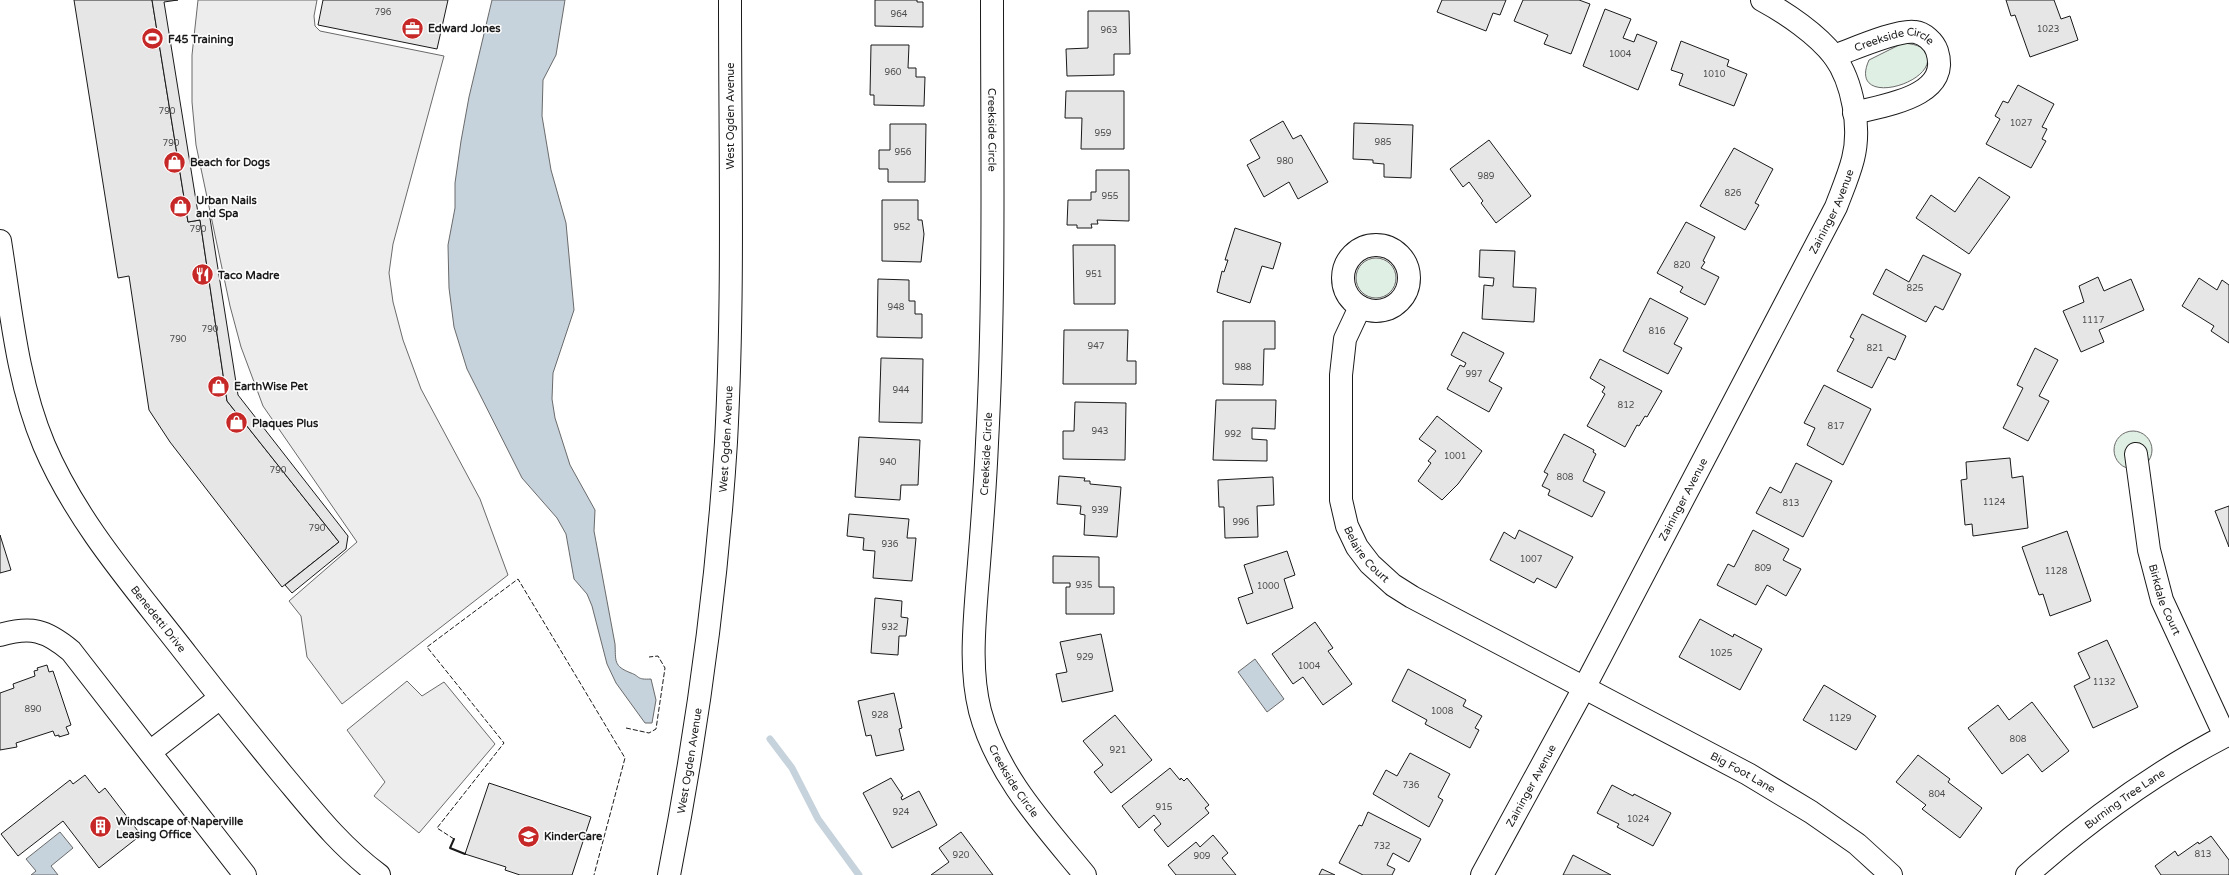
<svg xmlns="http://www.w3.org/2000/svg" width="2229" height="875" font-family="'Varela Round',sans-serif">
	<rect width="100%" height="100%" fill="#fff"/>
	<g fill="#e0efe3" stroke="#6a6a6a">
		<path d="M1903 43C1912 44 1924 45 1927 55 1937 84 1847 109 1869 60Z"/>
		<circle cx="1376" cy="278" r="20"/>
		<circle cx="2133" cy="450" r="19"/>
	</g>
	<g fill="#ededed" stroke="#6a6a6a">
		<polygon points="198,0 317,0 314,16 315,26 320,31 444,56 393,244 389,273 393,302 403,340 421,389 480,499 508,575 342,704 307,657 301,616 289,601 357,542 263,406 241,347 230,306 196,145 192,102 192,55"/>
		<polygon points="407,681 422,696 444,682 495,744 419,833 374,796 385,782 347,730"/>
	</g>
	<g fill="#c6d2dc" stroke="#6a6a6a">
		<path d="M492 0H565L556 55 543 80 542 116 551 170 566 223 574 310 553 373 552 399 555 418 570 465 595 510 594 531 615 644C616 661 613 666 631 673 640 676 636 680 651 679L656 700 652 723H645L616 683 607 664 592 606 587 594 574 579 566 534 557 518 522 478 467 369 454 327 449 288 448 245 455 208V183L461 141 469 97Z"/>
		<polygon points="1255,659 1284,699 1267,712 1238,672"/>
		<polygon points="60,832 73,848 51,866 58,875 31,875 36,871 26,859"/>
	</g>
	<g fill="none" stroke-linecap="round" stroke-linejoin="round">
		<polyline stroke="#c6d2dc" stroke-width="7" points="770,739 792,768 818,819 859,875"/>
	</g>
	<g fill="#e6e6e6" stroke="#1a1a1a">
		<polygon points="74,0 152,0 188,222 200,220 227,401 339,542 282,587 170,442 149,410 129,276 118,278"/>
		<polygon points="152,0 178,0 164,2 198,213 209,212 238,395 348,536 346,549 292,593 285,585 339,542 227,401 200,220 188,222"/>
		<polygon points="323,0 448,0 437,49 318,25"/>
		<polygon points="875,0 917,0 917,2 923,2 923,27 875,26"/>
		<polygon points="1442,0 1506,0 1500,15 1493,13 1486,31 1437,12"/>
		<polygon points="1523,0 1579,0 1590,4 1571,54 1544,44 1548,35 1514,21"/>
		<polygon points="2006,0 2054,0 2061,19 2070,16 2078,40 2030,57 2015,15 2011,16"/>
		<polygon points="1605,9 1631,19 1623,38 1634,42 1637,34 1657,42 1638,90 1583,66"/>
		<polygon points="1088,11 1129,11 1130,54 1114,54 1114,75 1067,76 1066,49 1088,48"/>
		<polygon points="1681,41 1729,60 1727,66 1747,74 1734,106 1679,85 1683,74 1671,70"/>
		<polygon points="871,45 909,45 908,68 916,68 916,77 925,77 924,106 874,105 874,95 870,95"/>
		<polygon points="2018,85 2054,104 2042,127 2047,129 2042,139 2046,141 2031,168 1986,144 2000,119 1995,116 2003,101 2008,103"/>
		<polygon points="1066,91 1124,91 1124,149 1081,149 1082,118 1065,118"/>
		<polygon points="1283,121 1293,139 1301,135 1328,182 1298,199 1289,182 1264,197 1247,165 1260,158 1250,140"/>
		<polygon points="1354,123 1413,125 1411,178 1384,177 1384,164 1373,163 1373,160 1353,159"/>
		<polygon points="890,124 926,124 925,182 888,182 888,169 879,169 879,150 890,150"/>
		<polygon points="1489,140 1531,196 1496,223 1481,203 1483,201 1469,182 1463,187 1450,169"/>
		<polygon points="1734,148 1773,169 1755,203 1759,205 1745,230 1700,206"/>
		<polygon points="1096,170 1129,170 1129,221 1097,220 1098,224 1091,224 1092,228 1077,228 1077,225 1067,225 1068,200 1091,200 1091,192 1096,192"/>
		<polygon points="1979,177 2010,197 1969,254 1916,218 1931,195 1955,212"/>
		<polygon points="882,200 918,200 918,220 922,220 924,234 921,262 882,261"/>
		<polygon points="1686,222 1715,237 1703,261 1705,262 1701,268 1719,277 1705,305 1680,292 1683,287 1657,273"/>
		<polygon points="1235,228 1281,243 1273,269 1262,266 1250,303 1217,292 1222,271 1224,272 1228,260 1225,260"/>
		<polygon points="1073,245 1115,245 1115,304 1074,304"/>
		<polygon points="1480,250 1515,251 1513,287 1536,288 1534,322 1482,319 1484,285 1493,286 1494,278 1479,277"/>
		<polygon points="1923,255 1961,274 1943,310 1935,306 1926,322 1873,294 1886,269 1909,282"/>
		<polygon points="2098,277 2104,291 2131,279 2144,310 2099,330 2104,342 2081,352 2063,311 2084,302 2079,286"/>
		<polygon points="2199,278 2217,290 2222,280 2229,285 2229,343 2211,331 2214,326 2182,306"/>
		<polygon points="878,279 909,280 909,301 915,301 915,314 922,314 922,338 877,337"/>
		<polygon points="1650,298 1688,318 1674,344 1682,348 1668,374 1623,351"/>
		<polygon points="1862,314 1906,336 1895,360 1888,357 1872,388 1837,371 1854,339 1850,337"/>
		<polygon points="1223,321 1275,321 1275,349 1264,349 1263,385 1223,384"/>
		<polygon points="1064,330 1128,330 1127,361 1136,361 1136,384 1063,384"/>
		<polygon points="1463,332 1504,353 1489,381 1502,388 1489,412 1447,389 1460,365 1464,367 1466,363 1451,355"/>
		<polygon points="2035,348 2058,360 2039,396 2049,401 2028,441 2003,428 2023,388 2017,385"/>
		<polygon points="881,358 923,359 922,423 879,422"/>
		<polygon points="1600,359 1662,391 1647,417 1645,416 1639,426 1637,425 1625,447 1587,426 1605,394 1602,392 1605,387 1590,378"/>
		<polygon points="1824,385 1871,409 1843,465 1807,445 1815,428 1804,423"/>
		<polygon points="1216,400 1276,400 1275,429 1252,428 1252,439 1267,440 1267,461 1213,460"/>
		<polygon points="1075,402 1126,403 1125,460 1063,459 1063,431 1074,431"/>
		<polygon points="1437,416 1482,451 1458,484 1442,500 1418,481 1431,463 1428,461 1436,451 1419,439"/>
		<polygon points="1564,434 1594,450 1593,452 1596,454 1583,481 1605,492 1592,517 1548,495 1550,490 1542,486 1548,474 1544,472"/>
		<polygon points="859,437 920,440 918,485 901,485 900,500 855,497"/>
		<polygon points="2010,458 2012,478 2023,476 2028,528 1973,536 1972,524 1965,525 1961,480 1967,479 1966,462"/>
		<polygon points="1796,463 1832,481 1803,537 1756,513 1770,487 1781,493"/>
		<polygon points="1059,476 1085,478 1084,481 1090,481 1090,484 1121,487 1117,537 1084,535 1085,515 1080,514 1081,506 1057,504"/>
		<polygon points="1273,477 1274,505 1257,506 1258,537 1225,538 1224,507 1219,507 1218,480"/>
		<polygon points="2229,506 2229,547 2215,511"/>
		<polygon points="849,514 909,519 907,538 916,538 912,581 873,578 875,551 863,550 864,538 847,536"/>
		<polygon points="1519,530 1573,557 1556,588 1537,578 1534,583 1490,560 1504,532 1515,539"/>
		<polygon points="1753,530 1789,549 1783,560 1801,569 1786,596 1767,585 1756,605 1717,585 1728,564 1734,567"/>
		<polygon points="2067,531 2091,601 2050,616 2043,594 2039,595 2022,547"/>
		<polygon points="0,535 11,570 0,573"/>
		<polygon points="1287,551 1295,575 1284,579 1293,608 1247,624 1238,598 1253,593 1244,565"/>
		<polygon points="1053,556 1099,557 1099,587 1114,587 1114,614 1066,614 1066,587 1070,587 1070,583 1053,583"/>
		<polygon points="875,598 902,601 901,617 908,618 906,636 899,636 898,655 871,653"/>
		<polygon points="1700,619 1733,637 1734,634 1762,649 1740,690 1679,657"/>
		<polygon points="1315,622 1333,648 1328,651 1352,684 1323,705 1303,677 1293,684 1272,654"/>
		<polygon points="1101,634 1113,691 1062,702 1056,674 1067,672 1060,642"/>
		<polygon points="2107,640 2138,707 2093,728 2074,686 2090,678 2078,653"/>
		<polygon points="47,665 49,672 53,671 71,725 66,727 69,734 59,737 59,735 55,736 53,731 16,743 17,747 0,750 0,693 14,688 13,684 35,676 34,671 38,670 37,668"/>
		<polygon points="1408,669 1466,700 1463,706 1482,716 1475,728 1479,730 1470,748 1425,724 1427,720 1392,701"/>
		<polygon points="1824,685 1876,716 1856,750 1803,720"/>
		<polygon points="894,693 902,728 899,729 904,750 876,756 871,735 866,736 858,701"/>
		<polygon points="2032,702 2069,751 2042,772 2028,754 2002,774 1968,728 1998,705 2009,720"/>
		<polygon points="1115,715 1152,760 1111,793 1094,772 1103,765 1083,741"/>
		<polygon points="1410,753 1450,774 1438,797 1443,800 1429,827 1373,794 1386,770 1397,776"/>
		<polygon points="1918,755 1950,779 1948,782 1982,808 1960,838 1922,809 1926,805 1896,782"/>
		<polygon points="1170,768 1180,780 1181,778 1184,781 1187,778 1209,805 1205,808 1209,813 1168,847 1154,830 1161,824 1154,815 1139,828 1122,806"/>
		<polygon points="85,775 99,793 105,788 141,835 99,868 63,821 18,856 1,834 70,780 73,784"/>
		<polygon points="891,778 903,796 901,797 902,800 919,791 937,825 892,848 863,793"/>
		<polygon points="489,783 591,817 572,875 520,875 505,870 506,867 465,854"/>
		<polygon points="1612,785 1633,796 1634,794 1671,813 1653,846 1617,827 1619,824 1597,813"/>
		<polygon points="1368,812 1421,839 1409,862 1393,853 1387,865 1395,869 1392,875 1363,875 1339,863 1359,825 1362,826"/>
		<polygon points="961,832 993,875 931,875 949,862 939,848"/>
		<polygon points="1213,835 1228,853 1222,858 1236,875 1176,875 1168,865 1196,842 1200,847"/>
		<polygon points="2211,836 2229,860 2229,875 2161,875 2155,866 2175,851 2178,856 2198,842 2199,844"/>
		<polygon points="1573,855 1611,875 1563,875"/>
		<polygon points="1322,869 1335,875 1319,875"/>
	</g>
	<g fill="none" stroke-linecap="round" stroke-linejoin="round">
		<defs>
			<g id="minor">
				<path id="s1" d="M992 0C992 147 995 295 987 443 985 491 981 540 977 588 974 629 970 671 980 711 997 775 1044 825 1085 875"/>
				<path id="s2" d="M1834 56C1851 50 1898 29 1915 32 1924 33 1934 42 1937 51 1952 97 1884 105 1854 113"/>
				<path id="s3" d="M0 241C11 310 17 381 44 445 77 523 136 589 187 655 218 695 250 735 282 774 313 811 340 846 379 875"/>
				<circle cx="1376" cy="278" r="33"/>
				<path id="s4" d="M1360 307 1345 339 1341 375V500L1347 526 1357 547 1370 564 1393 585 1412 597 1748 774 1811 812 1857 844 1891 875"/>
				<path id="s5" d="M2136 454 2149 550 2162 600 2225 736"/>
				<path d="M0 635C31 626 46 630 71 651L245 875"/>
				<polyline points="150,752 220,698"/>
				<path id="s6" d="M1482 875 1584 688 1836 207C1842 191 1849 175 1853 159 1861 128 1853 82 1834 56 1817 34 1786 13 1762 0"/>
				<path id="s7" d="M2027 875C2088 821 2157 771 2229 734"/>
			</g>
			<g id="primary">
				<path id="s8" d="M669 875C697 732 717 587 726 442 734 295 730 147 730 0"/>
			</g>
		</defs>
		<use href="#minor" stroke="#1a1a1a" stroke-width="24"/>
		<use href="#primary" stroke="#1a1a1a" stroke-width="24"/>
		<use href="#minor" stroke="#fff" stroke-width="22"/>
		<use href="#primary" stroke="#fff" stroke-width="22"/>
		<g stroke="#1a1a1a" stroke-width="1" stroke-dasharray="5 2" stroke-linecap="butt">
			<polyline points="626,728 649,733 656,729 665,668 658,656 649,657"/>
			<polyline points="454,839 437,828 504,743 427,647 518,579 625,758 594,875"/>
		</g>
		<polyline stroke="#1a1a1a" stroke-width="2" points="454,839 450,848 465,854"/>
	</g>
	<defs>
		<symbol id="office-disc" viewBox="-11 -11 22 22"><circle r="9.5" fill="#c62828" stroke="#fff"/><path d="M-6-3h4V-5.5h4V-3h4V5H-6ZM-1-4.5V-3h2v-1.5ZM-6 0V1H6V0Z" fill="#fff"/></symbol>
		<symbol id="stadium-disc" viewBox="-11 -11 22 22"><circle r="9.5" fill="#c62828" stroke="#fff"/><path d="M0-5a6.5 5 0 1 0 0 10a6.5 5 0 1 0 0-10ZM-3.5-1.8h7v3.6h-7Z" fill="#fff"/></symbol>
		<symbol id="shop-disc" viewBox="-11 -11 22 22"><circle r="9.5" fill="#c62828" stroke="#fff"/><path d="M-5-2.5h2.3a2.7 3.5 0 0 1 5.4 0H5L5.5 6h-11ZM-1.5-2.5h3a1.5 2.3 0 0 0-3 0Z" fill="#fff"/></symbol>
		<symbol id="restaurant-disc" viewBox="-11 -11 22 22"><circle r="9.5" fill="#c62828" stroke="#fff"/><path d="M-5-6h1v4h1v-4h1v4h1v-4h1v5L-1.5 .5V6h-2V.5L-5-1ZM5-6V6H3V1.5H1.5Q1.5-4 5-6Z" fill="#fff"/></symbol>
		<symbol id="building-disc" viewBox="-11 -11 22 22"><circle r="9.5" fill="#c62828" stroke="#fff"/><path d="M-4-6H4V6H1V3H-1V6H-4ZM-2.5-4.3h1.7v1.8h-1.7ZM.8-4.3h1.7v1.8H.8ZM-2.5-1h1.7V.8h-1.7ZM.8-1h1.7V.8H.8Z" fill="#fff"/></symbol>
		<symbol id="school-disc" viewBox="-11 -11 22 22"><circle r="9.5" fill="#c62828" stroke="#fff"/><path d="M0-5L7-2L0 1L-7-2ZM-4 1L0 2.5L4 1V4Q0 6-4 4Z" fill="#fff"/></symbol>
	</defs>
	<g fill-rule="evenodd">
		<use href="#office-disc" x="400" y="16" width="25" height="25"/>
		<use href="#stadium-disc" x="140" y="26" width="25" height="25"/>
		<use href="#shop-disc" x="162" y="150" width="25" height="25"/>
		<use href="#shop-disc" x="168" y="194" width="25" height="25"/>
		<use href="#restaurant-disc" x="190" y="262" width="25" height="25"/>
		<use href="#shop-disc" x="206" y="374" width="25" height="25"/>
		<use href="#shop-disc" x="224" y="410" width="25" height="25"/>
		<use href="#building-disc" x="88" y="814" width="25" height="25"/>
		<use href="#school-disc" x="516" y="824" width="25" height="25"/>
	</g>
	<g text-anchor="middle" stroke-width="3" stroke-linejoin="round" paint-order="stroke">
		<g font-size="9" fill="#4d4d4d">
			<text x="383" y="15">796</text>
			<text x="899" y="17">964</text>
			<text x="2048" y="32">1023</text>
			<text x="1109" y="33">963</text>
			<text x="1620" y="57">1004</text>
			<text x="893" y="75">960</text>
			<text x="1714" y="77">1010</text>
			<text x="167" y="114">790</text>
			<text x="2021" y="126">1027</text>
			<text x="1103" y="136">959</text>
			<text x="1383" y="145">985</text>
			<text x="171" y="146">790</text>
			<text x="903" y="155">956</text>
			<text x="1285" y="164">980</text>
			<text x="1486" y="179">989</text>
			<text x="1733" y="196">826</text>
			<text x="1110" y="199">955</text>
			<text x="902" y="230">952</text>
			<text x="198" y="232">790</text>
			<text x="1682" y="268">820</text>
			<text x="1094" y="277">951</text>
			<text x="1915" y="291">825</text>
			<text x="896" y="310">948</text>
			<text x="2093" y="323">1117</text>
			<text x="210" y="332">790</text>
			<text x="1657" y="334">816</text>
			<text x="178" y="342">790</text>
			<text x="1096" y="349">947</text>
			<text x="1875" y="351">821</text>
			<text x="1243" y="370">988</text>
			<text x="1474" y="377">997</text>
			<text x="901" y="393">944</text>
			<text x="1626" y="408">812</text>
			<text x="1836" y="429">817</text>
			<text x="1100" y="434">943</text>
			<text x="1233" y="437">992</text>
			<text x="1455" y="459">1001</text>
			<text x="888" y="465">940</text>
			<text x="278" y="473">790</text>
			<text x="1565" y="480">808</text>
			<text x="1994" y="505">1124</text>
			<text x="1791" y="506">813</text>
			<text x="1100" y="513">939</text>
			<text x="1241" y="525">996</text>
			<text x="317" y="531">790</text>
			<text x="890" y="547">936</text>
			<text x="1531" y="562">1007</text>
			<text x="1763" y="571">809</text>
			<text x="2056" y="574">1128</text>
			<text x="1084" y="588">935</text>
			<text x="1268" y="589">1000</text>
			<text x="890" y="630">932</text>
			<text x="1721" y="656">1025</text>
			<text x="1085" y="660">929</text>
			<text x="1309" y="669">1004</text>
			<text x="2104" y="685">1132</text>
			<text x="33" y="712">890</text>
			<text x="1442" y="714">1008</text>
			<text x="880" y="718">928</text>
			<text x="1840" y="721">1129</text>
			<text x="2018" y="742">808</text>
			<text x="1118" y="753">921</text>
			<text x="1411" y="788">736</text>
			<text x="1937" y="797">804</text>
			<text x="1164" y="810">915</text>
			<text x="901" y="815">924</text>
			<text x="1638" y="822">1024</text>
			<text x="1382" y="849">732</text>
			<text x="2203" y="857">813</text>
			<text x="961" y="858">920</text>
			<text x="1202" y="859">909</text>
		</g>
		<g font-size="11" font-weight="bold" fill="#1a1a1a" stroke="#fff" text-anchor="start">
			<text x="428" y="32">Edward Jones</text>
			<text x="168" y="43">F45 Training</text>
			<text x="190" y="166">Beach for Dogs</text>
			<text x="196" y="204">Urban Nails<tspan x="196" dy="13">and Spa</tspan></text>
			<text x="218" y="279">Taco Madre</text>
			<text x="234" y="390">EarthWise Pet</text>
			<text x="252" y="427">Plaques Plus</text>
			<text x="116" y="825">Windscape of Naperville<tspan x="116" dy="13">Leasing Office</tspan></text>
			<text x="544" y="840">KinderCare</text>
		</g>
		<g font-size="11" fill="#1a1a1a" stroke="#fff">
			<text dy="4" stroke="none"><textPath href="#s2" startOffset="64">Creekside Circle</textPath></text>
			<text transform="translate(730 116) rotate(-90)" y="4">West Ogden Avenue</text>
			<text dy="4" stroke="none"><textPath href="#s1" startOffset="130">Creekside Circle</textPath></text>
			<text dy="4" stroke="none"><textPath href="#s6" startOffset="750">Zaininger Avenue</textPath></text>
			<text dy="4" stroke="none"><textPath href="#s8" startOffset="440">West Ogden Avenue</textPath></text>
			<text transform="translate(986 454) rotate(-87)" y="4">Creekside Circle</text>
			<text dy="4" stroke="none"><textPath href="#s6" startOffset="426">Zaininger Avenue</textPath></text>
			<text dy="4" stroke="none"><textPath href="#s4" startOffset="258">Belaire Court</textPath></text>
			<text dy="4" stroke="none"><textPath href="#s5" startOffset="149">Birkdale Court</textPath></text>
			<text dy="4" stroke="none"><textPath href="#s3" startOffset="418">Benedetti Drive</textPath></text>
			<text dy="4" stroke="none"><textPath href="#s8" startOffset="116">West Ogden Avenue</textPath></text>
			<text dy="4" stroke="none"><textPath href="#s4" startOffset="696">Big Foot Lane</textPath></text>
			<text dy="4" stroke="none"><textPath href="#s1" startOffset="790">Creekside Circle</textPath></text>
			<text dy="4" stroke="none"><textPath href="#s6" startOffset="102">Zaininger Avenue</textPath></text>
			<text dy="4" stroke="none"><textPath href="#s7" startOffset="124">Burning Tree Lane</textPath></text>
		</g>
	</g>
</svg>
